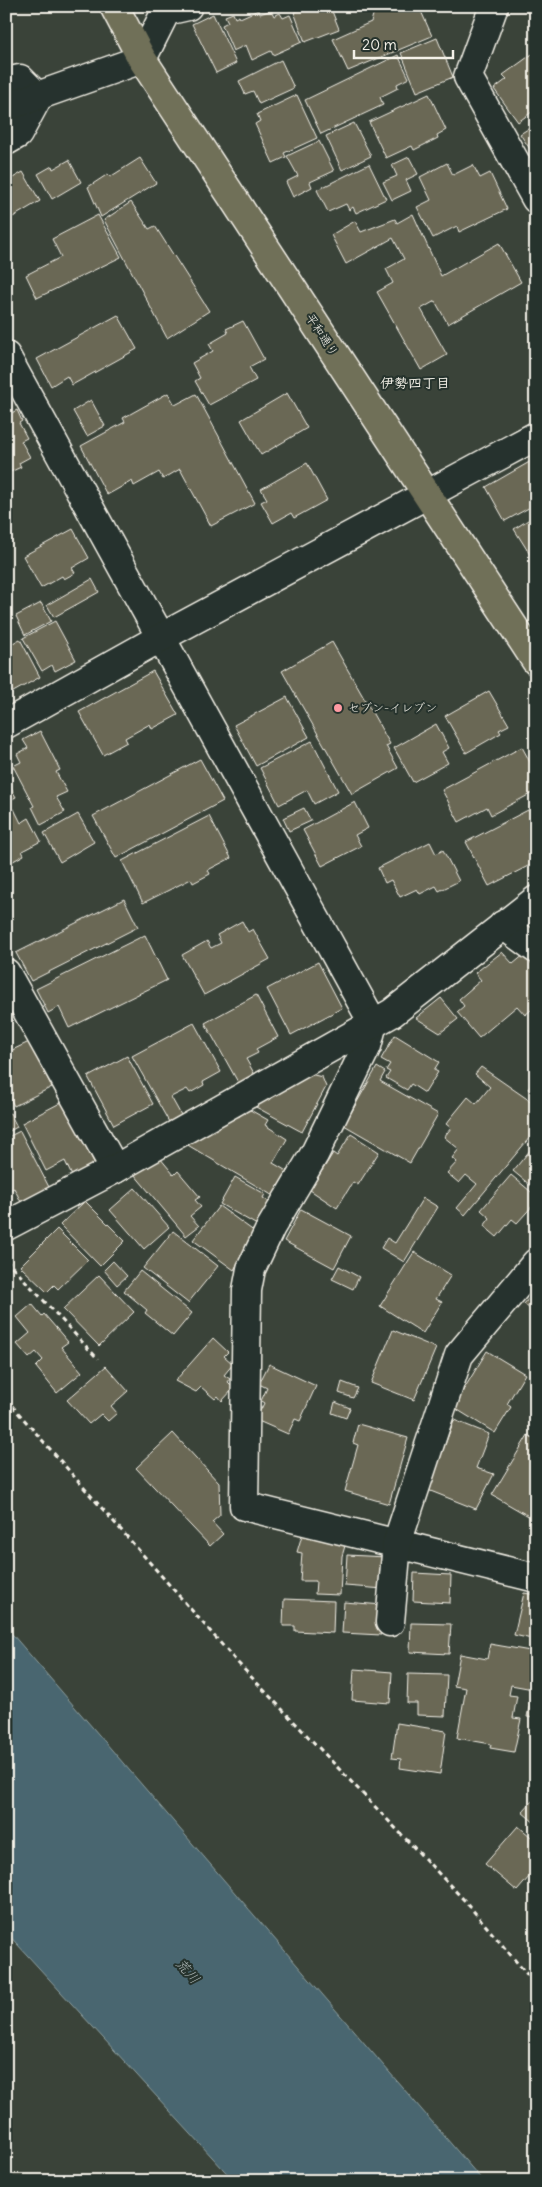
<svg xmlns="http://www.w3.org/2000/svg" width="542" height="2187" font-family="Delius,'Klee One',sans-serif">
	<rect width="100%" height="100%" fill="#3a4339"/>
	<filter id="ink" filterUnits="userSpaceOnUse"><feTurbulence type="fractalNoise" baseFrequency=".02" numOctaves="2"/><feDisplacementMap in="SourceGraphic" scale="10" xChannelSelector="R" yChannelSelector="G"/><feConvolveMatrix kernelMatrix="1 2 1 2 8 2 1 2 1" color-interpolation-filters="sRGB"/></filter>
	<g filter="url(#ink)">
		<polygon fill="#49666f" stroke="#8d9e9f" points="6,1627 483,2181 234,2181 6,1932"/>
		<g fill="#6a6754" stroke="#f4f1e8">
			<polygon points="311,6 330,6 339,29 305,42 294,12"/>
			<polygon points="379,6 421,11 432,36 348,71 333,39 371,22 375,8"/>
			<polygon points="258,10 260,14 271,10 274,16 280,13 283,18 290,15 302,42 273,55 271,51 252,60 246,45 233,51 222,25 228,22 225,16 233,13 235,18 239,16 240,18"/>
			<polygon points="213,14 236,63 216,73 192,24"/>
			<polygon points="437,38 453,77 417,92 401,53"/>
			<polygon points="535,52 536,109 518,122 494,89 507,79 503,75"/>
			<polygon points="398,55 409,78 397,84 398,88 380,97 383,105 321,134 305,100"/>
			<polygon points="281,60 294,88 259,104 253,91 245,94 239,81"/>
			<polygon points="429,94 446,130 437,135 438,138 414,150 412,146 386,158 369,122"/>
			<polygon points="297,95 317,138 284,153 286,157 273,163 255,124 260,121 257,114"/>
			<polygon points="354,123 371,156 342,170 326,136"/>
			<polygon points="536,124 536,158 520,134"/>
			<polygon points="319,141 334,171 310,182 312,187 293,197 286,182 298,176 287,156"/>
			<polygon points="409,157 418,174 406,180 411,191 392,200 383,182 397,176 392,165"/>
			<polygon points="140,158 156,183 101,217 88,187 108,174 110,177"/>
			<polygon points="69,160 81,182 52,199 38,174 52,166 53,169"/>
			<polygon points="447,163 453,175 473,165 480,178 490,173 507,209 459,232 457,226 433,238 417,207 431,200 420,177"/>
			<polygon points="369,164 386,199 356,213 353,207 349,210 346,204 328,212 317,190"/>
			<polygon points="23,172 40,201 6,221 6,182"/>
			<polygon points="131,202 149,229 155,226 209,311 167,338 104,220"/>
			<polygon points="413,214 441,276 499,243 521,282 448,324 435,301 421,309 447,355 421,370 377,292 393,283 386,269 404,259 393,238 346,264 331,235 355,221 361,232 395,219 397,223"/>
			<polygon points="98,215 121,257 37,298 26,275 61,257 52,239"/>
			<polygon points="118,315 137,349 72,385 67,376 51,386 37,359"/>
			<polygon points="243,321 264,359 249,367 256,380 209,405 195,381 200,378 192,363 213,351 209,344 228,333 226,329"/>
			<polygon points="168,393 175,405 196,394 255,503 211,526 180,469 163,479 159,472 134,486 132,481 107,495 81,446 125,422 123,418"/>
			<polygon points="287,393 307,428 261,455 241,420"/>
			<polygon points="91,400 105,426 87,436 73,411"/>
			<polygon points="17,410 22,421 19,423 27,438 21,441 30,457 19,463 21,467 6,474 6,416"/>
			<polygon points="533,460 536,465 536,504 505,521 486,487"/>
			<polygon points="307,463 327,500 294,518 291,513 273,523 261,502 267,499 261,489"/>
			<polygon points="536,515 536,564 514,529"/>
			<polygon points="73,529 89,558 72,568 75,573 64,579 62,576 41,588 23,556"/>
			<polygon points="92,579 99,592 54,617 47,605"/>
			<polygon points="41,603 51,621 25,635 16,616"/>
			<polygon points="55,621 76,660 55,671 52,665 42,671 23,638"/>
			<polygon points="20,639 40,677 6,696 6,647"/>
			<polygon points="332,642 390,744 386,746 398,768 352,794 282,671"/>
			<polygon points="153,671 178,715 152,729 150,724 125,738 127,742 103,755 79,712"/>
			<polygon points="489,691 509,725 499,730 501,733 466,753 445,716"/>
			<polygon points="287,697 309,737 256,766 234,725"/>
			<polygon points="436,724 449,748 442,752 448,763 413,782 394,748"/>
			<polygon points="40,731 60,770 56,772 67,792 56,797 65,812 41,825 32,807 34,806 13,766 21,762 17,754 28,748 23,740"/>
			<polygon points="312,741 338,791 314,804 307,790 279,805 260,768"/>
			<polygon points="522,747 536,773 536,791 491,815 487,807 459,822 442,790"/>
			<polygon points="200,759 223,801 116,858 93,816"/>
			<polygon points="6,780 16,797 6,802"/>
			<polygon points="355,802 368,828 355,835 361,846 322,866 303,830"/>
			<polygon points="304,808 311,821 289,831 283,818"/>
			<polygon points="14,809 21,823 29,818 41,841 22,851 24,855 6,865 6,813"/>
			<polygon points="528,810 536,824 536,862 489,886 466,842"/>
			<polygon points="78,814 94,842 60,862 44,833"/>
			<polygon points="209,816 231,858 208,870 210,874 193,883 191,879 143,903 122,861"/>
			<polygon points="430,842 436,854 443,850 459,881 439,891 436,886 420,894 417,889 400,897 391,880 385,883 378,868"/>
			<polygon points="124,899 138,927 31,981 16,953"/>
			<polygon points="242,921 248,932 253,929 270,959 204,995 182,955 207,941 211,948 221,943 217,935"/>
			<polygon points="145,935 167,980 69,1028 59,1007 48,1013 36,989"/>
			<polygon points="502,952 513,964 525,954 536,966 536,1006 525,1015 517,1006 479,1038 457,1012 464,1006 459,999 481,980 475,973"/>
			<polygon points="318,962 342,1008 291,1035 267,989"/>
			<polygon points="256,995 278,1037 256,1049 258,1053 246,1059 255,1075 239,1084 205,1023"/>
			<polygon points="441,998 458,1019 440,1033 416,1018"/>
			<polygon points="194,1023 221,1072 203,1082 204,1085 190,1093 187,1089 171,1097 181,1115 169,1122 132,1056"/>
			<polygon points="395,1035 439,1062 434,1070 438,1072 425,1093 411,1084 407,1090 386,1078 390,1072 386,1070 390,1064 381,1059"/>
			<polygon points="29,1042 52,1087 14,1106 6,1091 6,1053"/>
			<polygon points="127,1056 153,1104 114,1125 88,1077"/>
			<polygon points="377,1067 385,1072 380,1081 438,1114 410,1163 344,1125"/>
			<polygon points="481,1067 536,1105 536,1130 465,1215 457,1208 477,1184 466,1175 459,1183 447,1173 457,1162 452,1158 459,1149 444,1137 451,1128 446,1124 468,1097 476,1104 490,1087 475,1074"/>
			<polygon points="310,1074 322,1077 326,1087 302,1132 254,1106"/>
			<polygon points="536,1079 536,1096 528,1089"/>
			<polygon points="62,1102 95,1164 72,1176 65,1161 46,1171 22,1123"/>
			<polygon points="245,1107 268,1120 265,1125 287,1139 273,1163 290,1173 275,1197 186,1144 235,1114 239,1117"/>
			<polygon points="10,1113 17,1127 6,1133 6,1115"/>
			<polygon points="20,1131 50,1189 22,1204 14,1188 6,1192 6,1138"/>
			<polygon points="351,1134 379,1152 358,1185 353,1182 337,1208 310,1190 333,1153 337,1156"/>
			<polygon points="536,1143 536,1190 513,1171"/>
			<polygon points="160,1158 174,1175 178,1171 200,1197 195,1200 201,1207 190,1216 199,1226 186,1236 134,1174"/>
			<polygon points="511,1175 536,1196 536,1202 517,1223 512,1219 497,1237 484,1226 490,1218 481,1210"/>
			<polygon points="235,1177 265,1194 263,1198 271,1203 257,1225 220,1204"/>
			<polygon points="135,1188 169,1227 144,1249 110,1210"/>
			<polygon points="423,1198 438,1207 404,1262 381,1248 387,1238 395,1243"/>
			<polygon points="85,1201 125,1241 100,1266 60,1225"/>
			<polygon points="219,1206 255,1232 234,1270 193,1240"/>
			<polygon points="301,1209 351,1236 334,1268 284,1241"/>
			<polygon points="57,1229 88,1260 58,1289 54,1285 47,1292 20,1266"/>
			<polygon points="173,1231 218,1266 188,1303 143,1268"/>
			<polygon points="414,1252 451,1275 436,1299 442,1302 423,1333 380,1306"/>
			<polygon points="113,1261 127,1276 117,1285 104,1270"/>
			<polygon points="339,1266 359,1277 353,1289 332,1279"/>
			<polygon points="140,1271 192,1313 173,1336 145,1313 147,1310 124,1291"/>
			<polygon points="99,1275 134,1312 99,1346 63,1309"/>
			<polygon points="536,1290 536,1314 524,1304"/>
			<polygon points="32,1304 42,1316 44,1314 68,1342 61,1347 82,1372 57,1393 36,1367 43,1360 36,1352 29,1358 17,1344 30,1333 17,1317"/>
			<polygon points="393,1330 436,1348 414,1400 371,1383"/>
			<polygon points="213,1338 228,1352 224,1356 233,1364 224,1375 230,1379 228,1382 234,1388 222,1401 218,1396 215,1399 201,1387 196,1392 175,1381"/>
			<polygon points="487,1351 525,1374 507,1404 511,1407 495,1433 453,1407"/>
			<polygon points="269,1364 316,1386 300,1421 295,1419 288,1434 256,1420 264,1403 261,1401 267,1388 259,1384"/>
			<polygon points="106,1366 128,1391 111,1406 117,1413 108,1421 101,1414 89,1424 67,1400"/>
			<polygon points="342,1382 358,1388 353,1398 339,1393"/>
			<polygon points="335,1402 350,1408 346,1418 332,1413"/>
			<polygon points="454,1420 489,1434 476,1468 494,1474 476,1509 428,1490"/>
			<polygon points="358,1424 408,1438 389,1504 345,1491 358,1445 353,1443"/>
			<polygon points="173,1433 219,1483 220,1515 212,1522 223,1534 210,1546 136,1468"/>
			<polygon points="528,1435 536,1440 536,1511 532,1518 492,1495"/>
			<polygon points="302,1535 345,1546 342,1556 340,1595 315,1594 316,1581 300,1581 302,1553 297,1552"/>
			<polygon points="347,1555 386,1557 384,1589 345,1586"/>
			<polygon points="414,1573 451,1575 450,1603 413,1601"/>
			<polygon points="524,1593 536,1595 536,1640 514,1635"/>
			<polygon points="284,1599 334,1601 333,1633 295,1631 295,1626 283,1626"/>
			<polygon points="344,1602 383,1605 381,1635 342,1633"/>
			<polygon points="411,1623 451,1624 449,1654 410,1652"/>
			<polygon points="490,1644 536,1652 536,1718 527,1717 533,1689 511,1685 509,1695 517,1696 513,1718 521,1719 514,1752 490,1748 491,1744 457,1738 466,1688 454,1686 460,1654 487,1659"/>
			<polygon points="354,1669 392,1672 390,1703 352,1700"/>
			<polygon points="408,1674 447,1675 445,1716 417,1715 417,1703 407,1703"/>
			<polygon points="397,1723 446,1731 440,1774 400,1768 401,1759 392,1758"/>
			<polygon points="536,1797 536,1824 522,1812"/>
			<polygon points="518,1826 536,1841 536,1869 517,1891 485,1864"/>
		</g>
		<g fill="none" stroke-linecap="round" stroke-linejoin="round">
			<defs>
				<g id="minor">
					<polyline points="494,6 468,77 536,199"/>
					<polyline points="6,82 20,79 38,97 18,134 6,141"/>
					<polyline points="6,107 142,59 166,11 188,6"/>
					<polyline points="6,356 373,1023 367,1046 315,1153 271,1227 251,1269 247,1290 244,1506 536,1578"/>
					<polyline points="6,724 160,638 536,436"/>
					<polyline points="503,925 536,949"/>
					<polyline points="6,973 115,1169"/>
					<polyline points="6,1226 115,1169 392,1013 536,900"/>
					<polyline points="390,1622 397,1543 459,1355 536,1263"/>
				</g>
				<polyline id="highway" points="114,6 142,59 536,661"/>
			</defs>
			<use href="#minor" stroke="#f4f1e8" stroke-width="31"/>
			<use href="#highway" stroke="#f4f1e8" stroke-width="31"/>
			<g stroke="#f4f1e8" stroke-width="3" stroke-dasharray="5 4" stroke-linecap="butt">
				<polyline points="6,1260 98,1359"/>
				<polyline points="6,1399 238,1663 465,1901 536,1985"/>
			</g>
			<use href="#minor" stroke="#26332d" stroke-width="28"/>
			<use href="#highway" stroke="#706f59" stroke-width="28"/>
		</g>
	</g>
	<circle fill="#ff9aa2" stroke="#26332d" stroke-width="2" cx="338" cy="708" r="5"/>
	<g text-anchor="middle" stroke-width="4" stroke-linejoin="round" paint-order="stroke">
		<g font-size="12" fill="#f4f1e8" stroke="#26332d">
			<text transform="translate(322 335) rotate(57)" y="4">平和通り</text>
		</g>
		<g font-size="12" fill="#f4f1e8" stroke="#26332d" text-anchor="start">
			<text x="348" y="712">セブン-イレブン</text>
		</g>
		<g font-size="14" font-weight="bold" fill="#f4f1e8" stroke="#26332d">
			<text x="415" y="388">伊勢四丁目</text>
		</g>
		<g font-size="14" font-style="italic" fill="#b0b9b8" stroke="#26332d">
			<text transform="translate(188 1971) rotate(49)" y="5">荒川</text>
		</g>
	</g>
	<rect width="542" height="2187" fill="none" stroke="#26332d" stroke-width="25"/>
	<rect x="12" y="12" width="517" height="2162" fill="none" stroke="#f4f1e8" stroke-width="2" filter="url(#ink)"/>
	<path d="M354 50v8h99v-8" fill="none" stroke="#f4f1e8" stroke-width="2.5"/>
	<text x="362" y="50" font-size="15" fill="#f4f1e8" stroke="#26332d" stroke-width="4" paint-order="stroke">20 m</text>
</svg>
